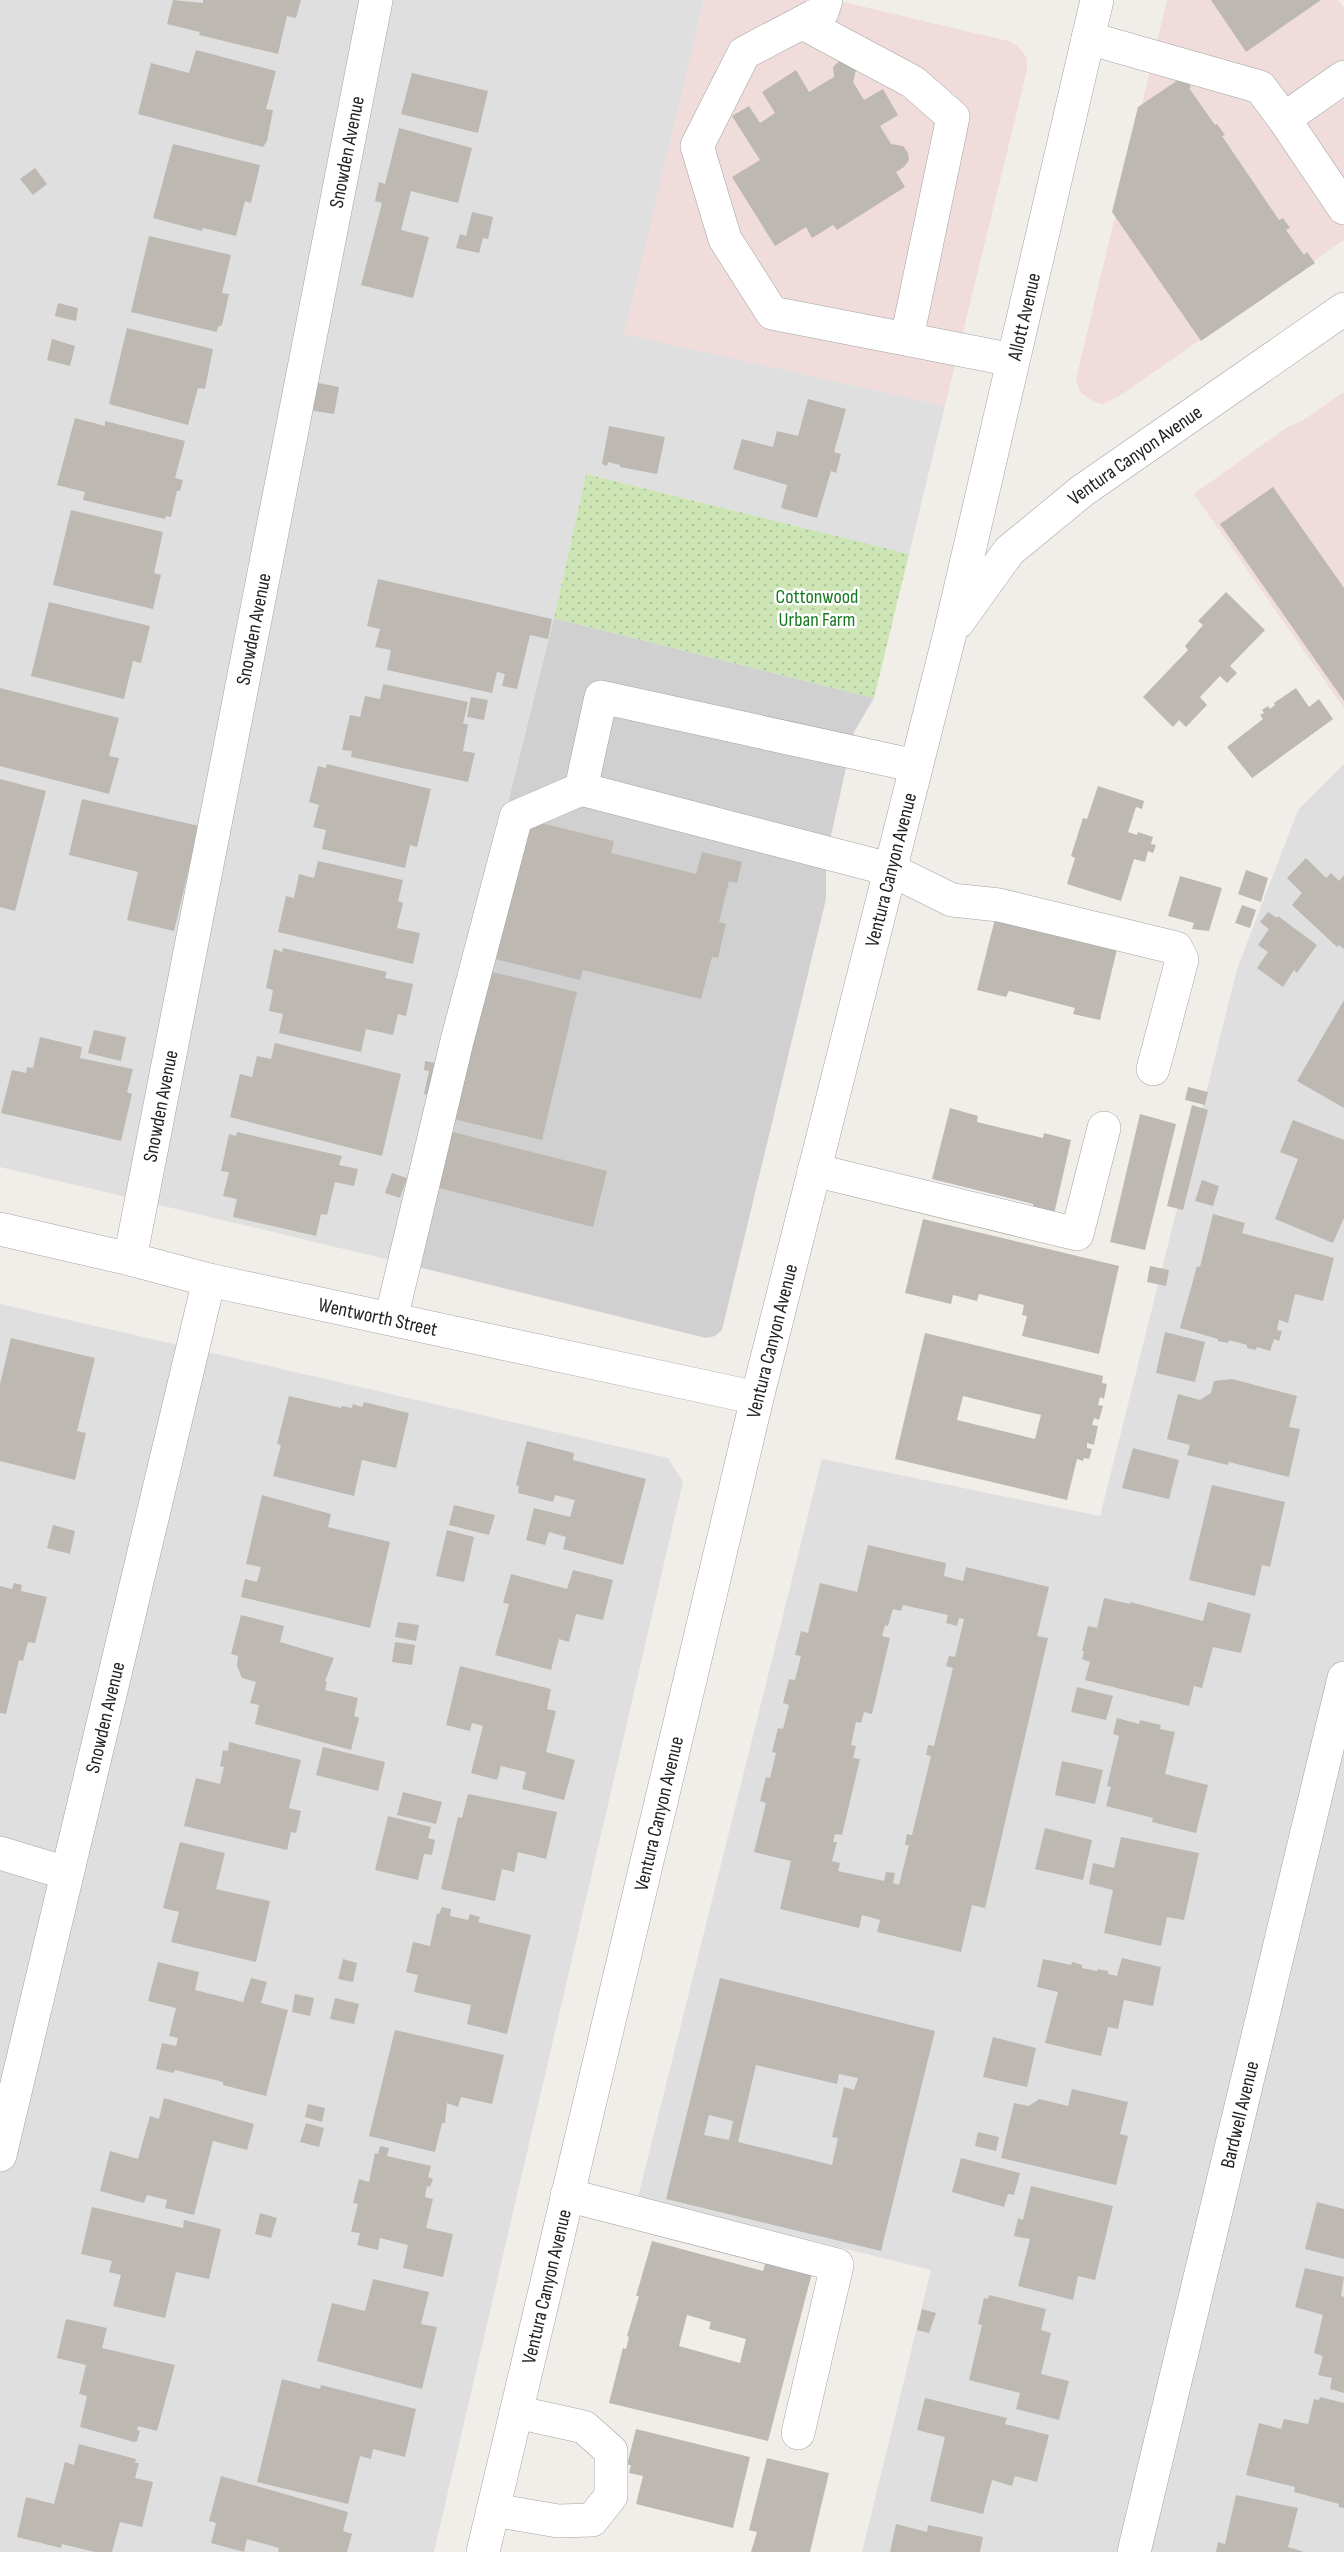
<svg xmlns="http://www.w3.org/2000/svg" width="1344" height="2552" font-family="'Sofia Sans Condensed',sans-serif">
	<defs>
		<pattern id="garden-dots" width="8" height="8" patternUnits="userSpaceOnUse" patternTransform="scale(1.5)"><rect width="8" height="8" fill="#cde5b5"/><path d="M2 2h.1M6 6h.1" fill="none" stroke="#b0c49b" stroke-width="1.8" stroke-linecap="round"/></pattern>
	</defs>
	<rect width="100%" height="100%" fill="#f1eee9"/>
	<g fill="#dfdfdf">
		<polygon points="0,0 704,0 625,334 945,406 909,554 586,474 554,618 394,1261 0,1167"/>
		<polygon points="1344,764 1344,2552 862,2552 931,2270 638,2197 822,1459 1100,1516 1237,969 1298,810"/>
		<polygon points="0,1304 668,1458 683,1482 434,2552 0,2552"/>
	</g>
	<g fill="#efdcdb">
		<polygon points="704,0 835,0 1008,41 1017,46 1023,52 1027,59 1027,70 945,406 624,334"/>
		<polygon points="1167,0 1338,0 1344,8 1344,240 1118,397 1103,404 1094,402 1080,392 1076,379"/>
		<polygon points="1344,392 1344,708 1194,494 1286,428 1302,421"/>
	</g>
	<polygon fill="#d0d0d0" points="554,618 874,698 854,732 826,858 826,899 722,1330 715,1336 706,1338 394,1261"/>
	<polygon fill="url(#garden-dots)" points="586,474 909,554 874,698 554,618"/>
	<g fill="#beb8b2" fill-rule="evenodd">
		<polygon points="173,0 203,3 203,0 301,0 296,18 287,16 278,54 199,35 200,32 167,24"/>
		<polygon points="1211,0 1321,0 1246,52"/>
		<polygon points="196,50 276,71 266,109 273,110 267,141 263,147 138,114 151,63 189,73"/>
		<polygon points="846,59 856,70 853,82 864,100 883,89 898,115 880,126 891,144 903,146 908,153 909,160 904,167 896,172 905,187 837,230 833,225 812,238 806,227 775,246 732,177 760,160 732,116 749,106 760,123 775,113 762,92 796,70 809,92 834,77 833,67 839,61"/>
		<polygon points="412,73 488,91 478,133 401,114"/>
		<polygon points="1184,76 1191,87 1189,88 1215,125 1217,124 1225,135 1222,136 1279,220 1283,218 1290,228 1286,230 1304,255 1307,252 1315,263 1201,341 1112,212 1138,107"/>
		<polygon points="399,128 472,148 458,203 411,191 401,230 429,237 413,298 361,285 382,203 375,201 379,182 385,184"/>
		<polygon points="173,144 260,165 251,203 245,201 236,236 203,228 202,231 153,218"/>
		<polygon points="35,168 47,184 33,195 20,179"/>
		<polygon points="472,212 493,217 488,239 483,238 479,253 456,248 460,234 466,236"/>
		<polygon points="149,236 231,255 222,293 229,294 222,325 218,327 217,332 131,312"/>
		<polygon points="58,303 78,308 76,321 55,316"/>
		<polygon points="127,328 213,349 205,389 198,388 188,425 109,404"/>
		<polygon points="52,339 75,346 70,366 47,360"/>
		<polygon points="313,382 339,387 334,414 308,410"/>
		<polygon points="808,399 846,409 834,452 841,454 836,473 831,471 817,518 781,508 787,485 733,469 742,439 773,447 777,431 798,436"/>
		<polygon points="75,418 105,426 105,421 185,441 175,478 183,480 180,491 177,491 171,517 166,516 165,519 83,500 85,492 57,485"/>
		<polygon points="609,426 665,437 657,474 620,467 620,465 608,462 607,466 602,464"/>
		<polygon points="1273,487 1344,588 1344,701 1220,524"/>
		<polygon points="71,510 163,532 154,573 161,575 153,609 53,585"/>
		<polygon points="378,579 552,619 548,639 530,635 517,689 502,686 505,674 497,672 492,693 387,670 391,650 375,647 380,629 367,626"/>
		<polygon points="1226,592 1265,630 1230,666 1237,673 1227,683 1220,676 1200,697 1207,705 1186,727 1179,720 1173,727 1143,697 1188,650 1185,646 1203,625 1198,621"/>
		<polygon points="49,602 150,626 141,663 133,661 124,699 31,676"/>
		<polygon points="383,684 468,702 463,724 468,724 463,751 475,753 468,782 351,757 352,751 342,750 350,715 360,717 365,696 380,699"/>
		<polygon points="0,688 119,718 109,756 119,758 109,794 0,766"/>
		<polygon points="1296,688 1309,707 1319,699 1333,719 1252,778 1227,747 1263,719 1260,715 1264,713 1262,710 1268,706 1270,709 1275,705 1274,703"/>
		<polygon points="471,697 488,700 484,720 467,717"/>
		<polygon points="327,764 431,789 417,847 410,845 405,868 322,849 326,830 313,827 319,805 309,802 318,766 326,768"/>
		<polygon points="0,779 46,791 15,911 0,907"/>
		<polygon points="1098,786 1144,801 1142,809 1136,807 1128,832 1137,835 1138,832 1153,837 1151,844 1156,845 1153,853 1148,851 1145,862 1134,859 1121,901 1067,884 1075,858 1071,856 1083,818 1087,819"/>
		<polygon points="82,799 199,826 174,931 127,920 138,872 69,855"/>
		<polygon points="529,820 614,841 611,853 696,874 702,852 742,862 737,883 729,881 719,922 726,924 718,958 712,957 701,999 583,970 580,980 495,959"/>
		<polygon points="1306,858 1326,878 1331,873 1339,881 1344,875 1344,949 1339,945 1337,947 1292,905 1302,893 1287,878"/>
		<polygon points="318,861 403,880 398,901 403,903 397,928 420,933 413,964 278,932 286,896 294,898 299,874 314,878"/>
		<polygon points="1246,870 1268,878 1261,902 1238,894"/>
		<polygon points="1180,876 1222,888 1209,931 1192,929 1194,923 1168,916"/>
		<polygon points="1242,905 1256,910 1250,928 1235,923"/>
		<polygon points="1268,912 1277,918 1278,916 1317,945 1297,973 1294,970 1283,987 1257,968 1268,952 1258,945 1269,929 1260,922"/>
		<polygon points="995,919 1118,945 1100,1020 1073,1014 1075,1008 1009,991 1006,997 977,990"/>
		<polygon points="283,948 387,972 385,978 413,984 406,1016 398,1014 393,1035 366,1029 361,1052 279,1033 283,1014 269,1011 273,990 266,988 274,949 282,952"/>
		<polygon points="483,970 577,992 542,1140 449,1118"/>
		<polygon points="1344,1000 1344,1108 1297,1081"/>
		<polygon points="94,1030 126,1037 121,1061 88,1053"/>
		<polygon points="40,1037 82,1047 80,1058 133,1069 127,1092 132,1094 121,1141 1,1113 12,1070 26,1073 27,1067 33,1068"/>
		<polygon points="275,1043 401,1074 382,1156 230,1117 240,1074 252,1077 257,1056 271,1059"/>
		<polygon points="425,1061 444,1065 436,1097 424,1094 429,1071 424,1070"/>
		<polygon points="1188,1087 1208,1092 1205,1105 1185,1100"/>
		<polygon points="1192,1105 1208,1110 1183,1210 1167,1206"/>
		<polygon points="950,1108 978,1116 977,1122 1043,1138 1044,1133 1071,1140 1054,1214 1033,1208 1033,1204 932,1179"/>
		<polygon points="1140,1114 1176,1124 1145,1250 1110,1242"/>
		<polygon points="1293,1120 1344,1140 1344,1218 1333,1243 1275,1219 1298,1159 1280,1152"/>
		<polygon points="445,1130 607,1171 593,1227 431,1186"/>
		<polygon points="237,1132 342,1156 339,1165 358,1169 354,1186 335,1182 327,1215 321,1214 316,1236 233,1217 237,1199 223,1196 229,1172 221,1171 229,1134 236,1136"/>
		<polygon points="392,1173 407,1178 400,1198 385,1193"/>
		<polygon points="1202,1180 1219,1186 1213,1206 1195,1201"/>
		<polygon points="1213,1214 1245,1223 1242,1233 1334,1258 1323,1301 1295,1294 1288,1323 1279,1320 1277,1330 1282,1331 1279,1341 1274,1339 1270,1351 1257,1347 1256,1350 1247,1348 1247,1345 1229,1340 1228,1343 1218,1341 1218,1339 1180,1328 1197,1266 1200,1267"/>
		<polygon points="923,1219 1119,1266 1099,1354 1022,1336 1027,1316 1022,1315 1024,1305 979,1294 977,1301 953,1295 951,1304 905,1293"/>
		<polygon points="1150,1266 1169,1270 1166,1286 1147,1282"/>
		<polygon points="1165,1332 1205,1342 1195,1382 1156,1373"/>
		<path d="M925 1333 1103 1376 1102 1383 1107 1384 1104 1399 1100 1397 1098 1405 1103 1406 1099 1420 1094 1418 1092 1425 1098 1426 1094 1445 1087 1443V1448L1092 1449 1089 1459 1084 1458 1083 1461 1077 1459 1067 1500 895 1459ZM963 1396 1041 1415 1035 1439 957 1420Z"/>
		<polygon points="11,1338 95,1358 77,1431 86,1433 75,1480 0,1461 0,1384"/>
		<polygon points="1232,1379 1297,1396 1289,1427 1300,1429 1289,1477 1229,1462 1228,1465 1187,1455 1190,1445 1167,1439 1178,1394 1200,1400 1211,1393 1214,1381"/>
		<polygon points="289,1396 341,1408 341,1406 352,1408 353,1404 362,1407 364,1402 409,1413 396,1468 362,1460 354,1496 273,1476 281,1445 277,1444"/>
		<polygon points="527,1441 574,1453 573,1460 646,1479 623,1565 563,1549 566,1537 549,1532 545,1545 526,1540 534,1508 570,1517 575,1500 555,1495 553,1502 518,1493 519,1486 516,1485"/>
		<polygon points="1133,1448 1179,1460 1169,1499 1122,1488"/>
		<polygon points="1212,1485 1285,1502 1270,1567 1262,1565 1255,1596 1189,1580"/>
		<polygon points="262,1495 331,1514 328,1527 390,1542 370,1628 241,1597 245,1579 257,1582 261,1567 246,1564"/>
		<polygon points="454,1505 495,1515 489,1535 449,1525"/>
		<polygon points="53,1525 75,1531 70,1554 47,1548"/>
		<polygon points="447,1530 474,1537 464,1582 436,1576"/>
		<path d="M868 1545 946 1563 944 1576 963 1581 966 1567 1049 1587 1037 1636 1048 1638 985 1908 972 1905 961 1952 877 1932 880 1920 862 1915 859 1928 780 1909 791 1861 754 1852 766 1803 760 1801 766 1777 770 1778 776 1753 772 1752 778 1728 783 1729 789 1705 783 1703 789 1679 795 1680 801 1656 795 1655 801 1631 808 1633 820 1583 857 1592ZM903 1605 948 1615 946 1623 957 1626 959 1618 964 1619 955 1657 949 1656 946 1666 953 1668 934 1746 928 1745 926 1755 931 1756 912 1835 907 1834 905 1845H909L899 1885 893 1883 895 1873 886 1872 884 1881 838 1871 840 1863 832 1861 837 1842H833L835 1834 842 1835 860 1759 853 1758 856 1746 851 1745 856 1722 861 1723 864 1712 872 1714 890 1638 882 1636 885 1625 888 1626 893 1609 901 1611Z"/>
		<polygon points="573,1570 613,1580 603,1620 576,1614 569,1642 559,1639 551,1670 495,1655 509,1604 503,1603 511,1574 567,1589"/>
		<polygon points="14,1583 22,1585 21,1591 47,1597 35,1643 28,1642 23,1661 19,1660 6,1714 0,1713 0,1586 12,1589"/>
		<polygon points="1104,1598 1130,1604 1130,1602 1203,1621 1208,1602 1251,1614 1241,1653 1213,1647 1202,1688 1194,1686 1189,1706 1085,1680 1090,1662 1082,1659 1084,1651 1082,1651 1088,1626 1097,1628"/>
		<polygon points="241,1615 284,1626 280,1642 334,1658 325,1681 327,1682 325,1690 358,1698 354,1716 359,1718 351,1750 255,1724 259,1705 250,1703 256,1682 242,1678 237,1666 238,1656 231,1654"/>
		<polygon points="398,1622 419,1625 416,1641 395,1637"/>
		<polygon points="395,1642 415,1645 412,1665 392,1662"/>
		<polygon points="460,1666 551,1689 547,1709 556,1711 546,1752 575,1760 564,1800 522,1789 526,1772 501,1766 497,1780 471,1773 483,1726 472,1723 470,1731 446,1725"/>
		<polygon points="1077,1687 1113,1696 1106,1720 1071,1712"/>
		<polygon points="1117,1718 1139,1724 1140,1720 1161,1725 1160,1729 1175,1732 1165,1774 1208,1785 1196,1833 1152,1822 1153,1818 1106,1806 1111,1787 1107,1786 1119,1736 1113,1734"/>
		<polygon points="229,1742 301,1760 289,1808 301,1811 296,1833 291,1832 287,1850 184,1826 196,1778 220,1784 224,1767 220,1766 223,1750 228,1751"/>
		<polygon points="323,1747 385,1762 378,1791 316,1775"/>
		<polygon points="1062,1761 1103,1770 1095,1804 1055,1795"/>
		<polygon points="403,1792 442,1802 436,1824 397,1815"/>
		<polygon points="468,1794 557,1812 546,1859 518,1852 514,1872 502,1869 495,1901 441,1889 458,1817 462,1818"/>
		<polygon points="388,1816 431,1827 428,1838 435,1840 432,1855 424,1854 418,1880 375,1870"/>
		<polygon points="1045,1828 1092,1840 1083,1880 1035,1869"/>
		<polygon points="1121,1837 1199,1853 1184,1920 1167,1917 1161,1946 1104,1933 1113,1890 1089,1884 1093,1863 1114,1868"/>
		<polygon points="180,1842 225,1853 216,1889 270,1901 256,1962 171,1942 179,1912 163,1908"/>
		<polygon points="442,1907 451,1909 450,1916 468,1920 470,1914 480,1917 478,1922 531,1935 507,2034 467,2024 471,2005 414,1992 418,1975 406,1972 413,1942 430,1946 437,1913 439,1914"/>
		<polygon points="1122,1958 1161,1967 1153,2006 1124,2000 1118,2029 1108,2027 1101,2056 1045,2043 1058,1992 1037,1987 1043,1959 1071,1965 1072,1962 1082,1965 1082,1968 1097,1971 1098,1969 1108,1971 1108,1974 1117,1976"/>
		<polygon points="343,1959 357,1963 353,1982 338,1979"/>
		<polygon points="158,1962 199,1972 195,1990 243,2002 251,1978 267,1982 261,2003 288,2010 266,2096 223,2085 223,2082 175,2070 174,2073 156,2069 162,2043 176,2046 178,2038 169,2036 176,2008 148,2001"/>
		<path d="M720 1978 935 2031 881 2251 666 2199ZM756 2065 837 2084 839 2074 858 2078 854 2090 844 2087 832 2137 838 2138 832 2165 738 2142ZM709 2115 733 2121 729 2140 704 2135Z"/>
		<polygon points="295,1994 314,1998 310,2016 292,2012"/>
		<polygon points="335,1998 359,2004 354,2024 330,2019"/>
		<polygon points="395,2030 504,2055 492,2104 461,2097 458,2107 447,2103 445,2123 442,2123 435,2152 369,2136"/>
		<polygon points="993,2037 1036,2048 1027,2087 983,2077"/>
		<polygon points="1072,2089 1128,2102 1120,2134 1128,2136 1116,2185 1001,2158 1014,2103 1029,2106 1039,2099 1068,2106"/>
		<polygon points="164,2098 254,2124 247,2150 213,2141 194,2215 165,2208 167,2200 147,2195 144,2203 100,2191 110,2151 138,2159 150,2116 159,2119"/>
		<polygon points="308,2104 325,2108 322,2122 305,2117"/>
		<polygon points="306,2123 324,2128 319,2147 300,2142"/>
		<polygon points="978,2132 999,2137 996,2151 975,2146"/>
		<polygon points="380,2146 389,2148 387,2156 431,2166 428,2177 433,2179 430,2187 427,2186 425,2197 433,2199 426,2228 453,2234 443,2277 403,2268 408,2245 380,2238 378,2250 357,2245 360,2233 351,2232 358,2204 353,2203 359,2179 369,2182 375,2153 378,2154"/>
		<polygon points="961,2158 1020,2173 1014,2195 1008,2194 1004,2207 952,2192"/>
		<polygon points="1031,2186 1113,2206 1095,2280 1078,2276 1073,2300 1018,2286 1030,2239 1014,2236 1018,2218 1023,2220"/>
		<polygon points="1317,2202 1344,2209 1344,2259 1305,2249"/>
		<polygon points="92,2207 183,2228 184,2220 221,2229 209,2279 176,2272 165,2318 113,2306 121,2275 109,2272 112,2261 81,2254"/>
		<polygon points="260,2213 277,2218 271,2238 255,2234"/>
		<path d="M652 2241 763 2271 766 2261 812 2273 768 2441 609 2403 623 2348 626 2349 629 2337 627 2336 639 2296H636ZM687 2315 711 2322 709 2329 746 2339 740 2363 679 2346Z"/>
		<polygon points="1305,2268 1344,2277 1341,2296 1344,2297 1344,2393 1330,2389 1332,2378 1318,2375 1323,2356 1314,2353 1323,2315 1295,2307"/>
		<polygon points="373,2279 429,2292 421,2324 437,2327 422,2389 317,2361 332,2303 365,2311"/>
		<polygon points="989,2295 1046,2309 1041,2330 1051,2333 1041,2374 1069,2381 1059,2420 1016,2409 1020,2393 969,2380 982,2325 978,2324 984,2298 988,2299"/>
		<polygon points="922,2309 936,2313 929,2333 917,2330"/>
		<polygon points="66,2319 107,2328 102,2348 175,2365 157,2431 138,2426 137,2430 140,2431 137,2441 134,2442 80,2427 87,2396 79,2394 86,2365 57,2358"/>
		<polygon points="282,2379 320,2389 321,2385 416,2409 405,2457 373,2449 371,2459 360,2456 348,2504 257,2482"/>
		<polygon points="1320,2397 1344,2403 1344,2508 1339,2507 1339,2504 1294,2492 1295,2487 1246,2475 1259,2423 1281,2429 1284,2419 1308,2424 1314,2399 1319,2400"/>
		<polygon points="925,2398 1007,2418 1005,2424 1049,2435 1037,2482 1015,2476 1012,2486 992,2480 983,2514 930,2501 945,2437 917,2430"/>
		<polygon points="636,2429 750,2457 733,2528 636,2504 643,2476 629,2473 631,2465 627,2465"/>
		<polygon points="79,2444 136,2459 135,2463 139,2463 135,2478 153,2482 142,2527 120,2522 112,2552 95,2552 62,2544 61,2548 17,2537 26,2497 54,2504 65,2462 74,2465"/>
		<polygon points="767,2458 829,2473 810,2552 751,2552 757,2532 749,2530"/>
		<polygon points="221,2476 348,2512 343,2531 352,2534 347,2552 278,2552 279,2548 247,2539 244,2552 211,2543 216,2523 209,2521"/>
		<polygon points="1236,2495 1298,2508 1288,2547 1304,2552 1216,2552 1218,2542 1225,2544"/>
		<polygon points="896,2524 927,2532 928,2525 983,2537 980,2552 890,2552"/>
	</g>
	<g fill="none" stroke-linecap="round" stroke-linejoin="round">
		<defs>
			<g id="minor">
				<polyline points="826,0 822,12 744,53 697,146 725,239 772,313 1013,360"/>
				<polyline points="803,23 913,82 953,117 907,338"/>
				<polyline points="1088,38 1260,87 1284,119"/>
				<polyline points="1344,77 1284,119 1344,208"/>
				<path id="s1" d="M958 622 1009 551 1082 491 1344 309"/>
				<polyline points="916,766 601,697 581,789 889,869 952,900 999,905 1176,948 1182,960 1153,1069"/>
				<polyline points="814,1170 1077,1234 1104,1128"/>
				<path id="s2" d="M0 1229 130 1259 209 1280 757 1398"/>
				<path id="s3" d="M130 1259 376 0"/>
				<polyline points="391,1319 457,1041 516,817 581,789"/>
				<polyline points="0,1853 66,1873"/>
				<path id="s4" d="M0 2155 209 1280"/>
				<polyline points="567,2195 837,2265 798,2433"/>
				<polyline points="493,2510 558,2521 592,2520 611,2496 611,2451 584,2427 516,2412"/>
				<path id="s5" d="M483 2552 757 1398 950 633 1097 0"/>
				<path id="s6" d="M1134 2552 1344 1678"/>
			</g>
		</defs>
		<use href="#minor" stroke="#a3a3a3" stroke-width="34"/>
		<use href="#minor" stroke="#fff" stroke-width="33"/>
	</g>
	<g text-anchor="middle" stroke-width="5" stroke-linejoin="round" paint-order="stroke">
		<g font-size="20" fill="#222" stroke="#fff">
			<text dy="7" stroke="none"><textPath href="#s3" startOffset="1128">Snowden Avenue</textPath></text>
			<text dy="7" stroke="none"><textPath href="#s5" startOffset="2300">Allott Avenue</textPath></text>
			<text dy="7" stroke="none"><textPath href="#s1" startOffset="246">Ventura Canyon Avenue</textPath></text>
			<text dy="7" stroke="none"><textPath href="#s3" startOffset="642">Snowden Avenue</textPath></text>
			<text dy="7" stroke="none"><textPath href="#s5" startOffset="1731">Ventura Canyon Avenue</textPath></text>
			<text dy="7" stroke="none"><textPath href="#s3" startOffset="156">Snowden Avenue</textPath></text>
			<text dy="7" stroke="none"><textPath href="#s2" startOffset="388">Wentworth Street</textPath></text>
			<text dy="7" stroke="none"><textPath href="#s5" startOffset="1245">Ventura Canyon Avenue</textPath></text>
			<text dy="7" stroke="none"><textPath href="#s4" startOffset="450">Snowden Avenue</textPath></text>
			<text dy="7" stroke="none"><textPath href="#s5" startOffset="759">Ventura Canyon Avenue</textPath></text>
			<text dy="7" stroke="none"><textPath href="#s6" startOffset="450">Bardwell Avenue</textPath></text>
			<text dy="7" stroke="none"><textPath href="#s5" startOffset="273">Ventura Canyon Avenue</textPath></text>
		</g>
		<g font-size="20" fill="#17781f" stroke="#fff">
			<text x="817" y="603">Cottonwood<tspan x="817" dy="23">Urban Farm</tspan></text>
		</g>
	</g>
</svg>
